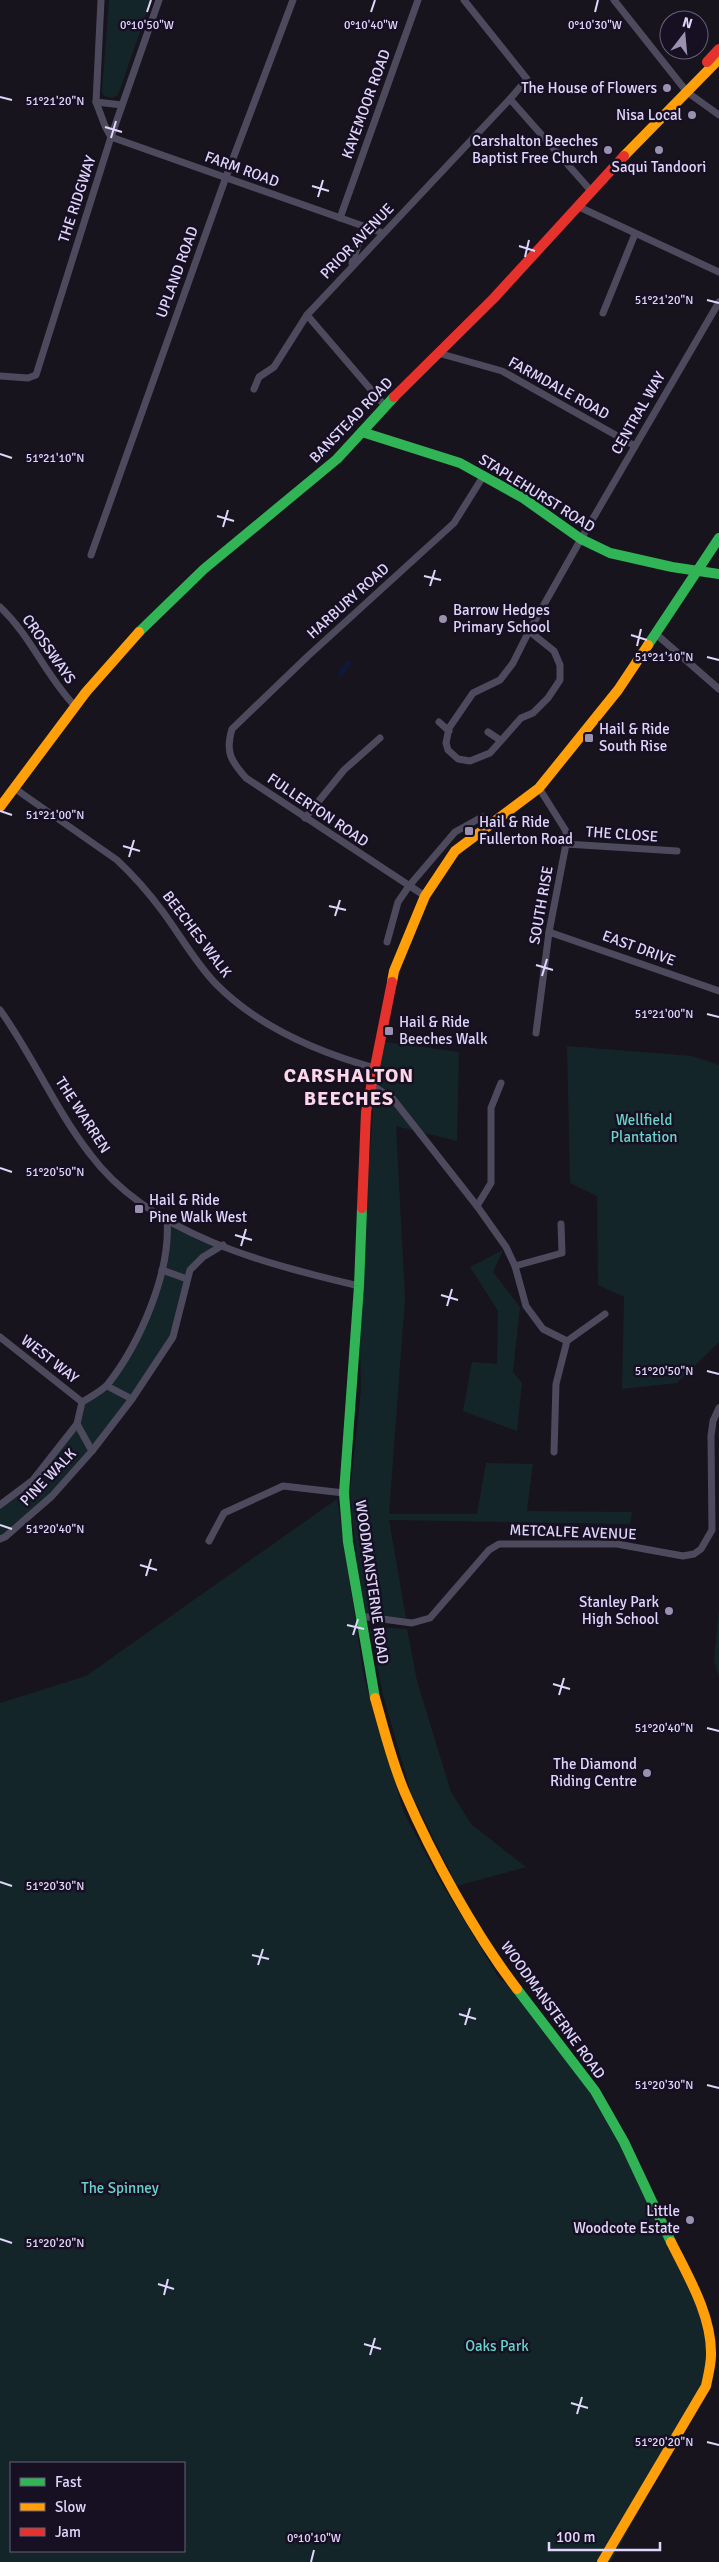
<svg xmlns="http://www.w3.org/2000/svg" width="719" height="2562" font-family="Signika,sans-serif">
	<rect width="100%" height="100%" fill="#17141e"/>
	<g fill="#142529" fill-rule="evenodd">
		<polygon points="109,0 151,0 118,95 112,98 103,95 102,91"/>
		<polygon points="379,1041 459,1052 457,1141 396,1126 405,1298 389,1514 477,1514 486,1463 533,1464 527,1511 632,1512 630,1524 389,1520 406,1618 366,1614 357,1564 350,1491 361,1390 359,1286 373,1114 370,1084"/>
		<polygon points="567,1046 692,1056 719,1065 719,1342 677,1383 622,1389 624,1297 598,1285 597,1196 570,1183"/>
		<polygon points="167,1220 223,1245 195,1263 173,1337 132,1399 52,1496 0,1539 0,1505 33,1480 77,1424 82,1402 107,1386 142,1329 162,1270"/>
		<polygon points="503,1250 493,1272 520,1307 513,1372 522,1383 517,1431 463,1411 472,1362 497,1364 498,1311 470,1267"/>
		<path d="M337 1499 364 1677 404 1813 439 1879 499 1978 511 1987 595 2091 708 2330 706 2386 611 2562H0V1703L86 1676ZM11 2463H184V2551H11Z"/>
		<polygon points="719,1608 719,1677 714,1660"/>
		<polygon points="378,1627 407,1629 417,1681 451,1792 471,1824 526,1867 457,1886 411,1793 383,1695 370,1630"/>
	</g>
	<polygon fill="#101839" points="347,660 352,663 342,677 337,674"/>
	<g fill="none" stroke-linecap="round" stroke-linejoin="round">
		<g stroke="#4e4a5d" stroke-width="7">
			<polyline points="101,0 96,102 122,105"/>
			<polyline points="464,0 527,79 510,99 592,192"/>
			<polyline points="614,0 687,92 719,115"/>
			<polyline points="96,102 105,126 111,137 383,233"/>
			<polyline points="577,206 719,272"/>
			<polyline points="340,218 418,0"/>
			<polyline points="352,263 364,227"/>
			<polyline points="603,313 635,234"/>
			<polyline points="438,353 502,371 635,446"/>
			<polyline points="0,376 28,378 36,375 111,137 159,0"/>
			<polyline points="254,389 259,377 274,367 307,315"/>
			<polyline points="385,406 307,315 510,99"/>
			<polyline points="91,555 226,177 293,0"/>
			<path d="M0 607C31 636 46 676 75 706"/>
			<polyline points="529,631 554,651 560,665 560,680 548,698 533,713 521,718 490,753 470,761 458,759 448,750 446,743 449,728 473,693 500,680 513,663 529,631 581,539 719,302"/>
			<polyline points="656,634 719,689"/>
			<polyline points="439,722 449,731"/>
			<polyline points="488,732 500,740"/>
			<path d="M14 788 117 860C134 876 149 893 163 912 180 935 195 962 215 983 258 1027 317 1052 375 1068"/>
			<polyline points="305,818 344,770 380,738"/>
			<polyline points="566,844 677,851"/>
			<path d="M425 896 246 778C231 761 225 752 232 729L308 656 454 523 484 475"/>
			<polyline points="549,932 719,991"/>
			<polyline points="387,942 398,902 409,886 455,832 482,817"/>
			<path d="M0 1010C33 1056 55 1109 90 1154 150 1235 266 1264 359 1286"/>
			<polyline points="536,1033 549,932 566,844 566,831 539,788"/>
			<polyline points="370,1084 393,1099 477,1206 506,1247 515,1266 526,1306 543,1329 567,1341 556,1384 554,1452"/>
			<polyline points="477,1206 491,1183 491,1108 501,1083"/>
			<polyline points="515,1266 562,1253 561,1224"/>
			<polyline points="162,1270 187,1279"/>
			<polyline points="0,1337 82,1402"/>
			<polyline points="567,1341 605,1314"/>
			<polyline points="107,1386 132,1399"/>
			<polyline points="77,1424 92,1451"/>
			<path d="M0 1505 33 1480 77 1424 82 1402C90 1397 102 1391 108 1384 140 1343 171 1272 167 1220"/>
			<polyline points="0,1539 5,1537 52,1496 92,1451 132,1399 173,1337 190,1270 203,1257 223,1245"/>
			<polyline points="209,1541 224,1513 283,1486 344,1493"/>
			<polyline points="360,1616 412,1623 430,1618 489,1550 499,1544 617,1544 683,1556 694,1554 701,1549 712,1530 711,1436 713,1421 719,1408"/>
		</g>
		<g stroke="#30b455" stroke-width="10">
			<polyline points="362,432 460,463 523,498 581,539 610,553 672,567 719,574"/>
			<polyline points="139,632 204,569 337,459 394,397"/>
			<polyline points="648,645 719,538"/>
			<polyline points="362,1208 359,1286 344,1493 348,1542 375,1698"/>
			<polyline points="517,1989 595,2091 624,2142 671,2242"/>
		</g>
		<g stroke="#ff9f0a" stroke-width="10">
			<polyline points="624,156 719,59"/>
			<polyline points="0,807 86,692 139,632"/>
			<polyline points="392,982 394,971 425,896 455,851 539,788 618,690 648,645"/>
			<path d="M375 1698C384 1729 392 1763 405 1793 432 1856 475 1934 517 1989"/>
			<path d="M602 2562 706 2386C708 2376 711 2365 711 2355 712 2316 688 2276 671 2242"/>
		</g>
		<g stroke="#e5322d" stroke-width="10">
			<polyline points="707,62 719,49"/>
			<polyline points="394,397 494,298 624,156"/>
			<polyline points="362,1208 366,1112 392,982"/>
		</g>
	</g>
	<path fill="none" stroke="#e0d5fb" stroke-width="2" d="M147 12 151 0M371 12 375 0M595 12 598 0M0 97 12 100M105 127 122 132M111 138 116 121M312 186 329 191M318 197 323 180M519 246 535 251M525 257 529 240M707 300 719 303M0 454 12 458M217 516 234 521M223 527 228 510M424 576 441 580M430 586 435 570M631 635 647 640M637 646 641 629M707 657 719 660M0 811 12 815M123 846 140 851M129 857 134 840M329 906 346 910M335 916 340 900M536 965 553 970M542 976 547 959M707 1014 719 1017M0 1168 12 1172M235 1235 252 1240M241 1246 246 1229M441 1295 458 1300M447 1306 452 1289M707 1371 719 1374M0 1525 12 1529M140 1565 157 1570M146 1576 151 1559M347 1625 364 1629M353 1635 358 1619M553 1684 570 1689M559 1695 564 1678M707 1728 719 1731M0 1882 12 1886M252 1955 269 1959M258 1965 263 1949M459 2014 476 2019M465 2025 470 2008M707 2085 719 2088M0 2239 12 2243M158 2284 174 2289M164 2295 168 2279M364 2344 381 2349M370 2355 375 2338M571 2403 588 2408M577 2414 582 2397M707 2442 719 2445M311 2562 314 2550"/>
	<g fill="#9a91ae" stroke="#161022" stroke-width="2">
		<circle cx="667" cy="88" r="5"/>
		<circle cx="692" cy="115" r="5"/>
		<circle cx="608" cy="150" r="5"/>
		<circle cx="659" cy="150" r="5"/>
		<circle cx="443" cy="619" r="5"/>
		<rect x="584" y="733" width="10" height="10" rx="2.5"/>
		<rect x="464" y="826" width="10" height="10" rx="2.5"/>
		<rect x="384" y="1026" width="10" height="10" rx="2.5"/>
		<rect x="134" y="1204" width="10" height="10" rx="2.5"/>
		<circle cx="669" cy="1611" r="5"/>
		<circle cx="647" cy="1773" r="5"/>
		<circle cx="690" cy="2220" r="5"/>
	</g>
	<g text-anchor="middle" stroke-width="5" stroke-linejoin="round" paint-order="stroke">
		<g font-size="15" fill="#e0d5fb" stroke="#161022" text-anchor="end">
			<text x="657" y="93">The House of Flowers</text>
			<text x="682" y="120">Nisa Local</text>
			<text x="598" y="146">Carshalton Beeches<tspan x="598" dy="17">Baptist Free Church</tspan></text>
			<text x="659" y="172" text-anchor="middle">Saqui Tandoori</text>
			<text x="453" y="615" text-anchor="start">Barrow Hedges<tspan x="453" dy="17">Primary School</tspan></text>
			<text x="599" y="734" text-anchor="start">Hail &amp; Ride<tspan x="599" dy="17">South Rise</tspan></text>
			<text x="479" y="827" text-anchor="start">Hail &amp; Ride<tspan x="479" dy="17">Fullerton Road</tspan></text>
			<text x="399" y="1027" text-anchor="start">Hail &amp; Ride<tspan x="399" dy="17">Beeches Walk</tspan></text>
			<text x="149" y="1205" text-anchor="start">Hail &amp; Ride<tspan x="149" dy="17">Pine Walk West</tspan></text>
			<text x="659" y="1607">Stanley Park<tspan x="659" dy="17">High School</tspan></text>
			<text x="637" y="1769">The Diamond<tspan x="637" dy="17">Riding Centre</tspan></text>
			<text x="680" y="2216">Little<tspan x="680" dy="17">Woodcote Estate</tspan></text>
		</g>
		<g font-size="15" fill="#e0d5fb" stroke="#161022">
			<text transform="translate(366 104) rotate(-70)" y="5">KAYEMOOR ROAD</text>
			<text transform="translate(242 169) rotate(20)" y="5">FARM ROAD</text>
			<text transform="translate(77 199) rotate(-72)" y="5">THE RIDGWAY</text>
			<text transform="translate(357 241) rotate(-46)" y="5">PRIOR AVENUE</text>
			<text transform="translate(177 272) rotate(-70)" y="5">UPLAND ROAD</text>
			<text transform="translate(559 388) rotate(29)" y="5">FARMDALE ROAD</text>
			<text transform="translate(638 413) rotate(-60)" y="5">CENTRAL WAY</text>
			<text transform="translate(351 420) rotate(-46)" y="5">BANSTEAD ROAD</text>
			<text transform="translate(537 493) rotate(32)" y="5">STAPLEHURST ROAD</text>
			<text transform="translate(348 601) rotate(-42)" y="5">HARBURY ROAD</text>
			<text transform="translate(49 649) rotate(55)" y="5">CROSSWAYS</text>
			<text transform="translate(318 810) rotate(34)" y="5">FULLERTON ROAD</text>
			<text transform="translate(622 834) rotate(4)" y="5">THE CLOSE</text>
			<text transform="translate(541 905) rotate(-80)" y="5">SOUTH RISE</text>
			<text transform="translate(197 934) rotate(53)" y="5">BEECHES WALK</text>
			<text transform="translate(639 948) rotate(20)" y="5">EAST DRIVE</text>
			<text transform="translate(83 1115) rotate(57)" y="5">THE WARREN</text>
			<text transform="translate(50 1359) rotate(38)" y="5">WEST WAY</text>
			<text transform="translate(48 1477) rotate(-46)" y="5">PINE WALK</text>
			<text transform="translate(573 1532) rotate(2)" y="5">METCALFE AVENUE</text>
			<text transform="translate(372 1582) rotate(82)" y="5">WOODMANSTERNE ROAD</text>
			<text transform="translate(553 2010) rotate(54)" y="5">WOODMANSTERNE ROAD</text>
		</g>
		<g font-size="15" fill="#69d3cb" stroke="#161022">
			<text x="644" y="1125">Wellfield<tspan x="644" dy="17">Plantation</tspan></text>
			<text x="120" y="2193">The Spinney</text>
			<text x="497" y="2351">Oaks Park</text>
		</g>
		<g font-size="20" font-weight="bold" letter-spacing="1" fill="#fbd7e8" stroke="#161022">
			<text x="349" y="1082">CARSHALTON<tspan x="349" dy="23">BEECHES</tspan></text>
		</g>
	</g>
	<g font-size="12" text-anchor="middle" fill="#e0d5fb" stroke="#161022" stroke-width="5" stroke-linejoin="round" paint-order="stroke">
		<text x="147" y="29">0°10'50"W</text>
		<text x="371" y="29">0°10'40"W</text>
		<text x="595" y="29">0°10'30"W</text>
		<text x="55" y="105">51°21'20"N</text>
		<text x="664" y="304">51°21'20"N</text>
		<text x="55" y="462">51°21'10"N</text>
		<text x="664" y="661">51°21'10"N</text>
		<text x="55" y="819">51°21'00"N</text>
		<text x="664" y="1018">51°21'00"N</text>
		<text x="55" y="1176">51°20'50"N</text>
		<text x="664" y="1375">51°20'50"N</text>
		<text x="55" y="1533">51°20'40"N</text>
		<text x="664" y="1732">51°20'40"N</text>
		<text x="55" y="1890">51°20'30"N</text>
		<text x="664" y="2089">51°20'30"N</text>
		<text x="55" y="2247">51°20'20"N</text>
		<text x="664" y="2446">51°20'20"N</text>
		<text x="314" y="2542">0°10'10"W</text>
	</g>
	<rect x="10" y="2462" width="175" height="90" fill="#161022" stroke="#675f79"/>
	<rect x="20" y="2478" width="25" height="8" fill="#30b455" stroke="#675f79"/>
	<text x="55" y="2487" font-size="15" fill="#e0d5fb">Fast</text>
	<rect x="20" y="2503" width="25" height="8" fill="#ff9f0a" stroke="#675f79"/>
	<text x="55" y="2512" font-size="15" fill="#e0d5fb">Slow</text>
	<rect x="20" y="2528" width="25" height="8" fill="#e5322d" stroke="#675f79"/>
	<text x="55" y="2537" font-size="15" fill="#e0d5fb">Jam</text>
	<g transform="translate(684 35) rotate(16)"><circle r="24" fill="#161022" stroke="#675f79"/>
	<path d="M0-4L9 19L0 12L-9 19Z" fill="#9a91ae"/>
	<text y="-8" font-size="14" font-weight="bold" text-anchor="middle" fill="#e0d5fb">N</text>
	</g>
	<path d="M549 2542v8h111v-8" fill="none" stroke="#e0d5fb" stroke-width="2.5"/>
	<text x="556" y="2542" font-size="15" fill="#e0d5fb" stroke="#161022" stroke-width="4" paint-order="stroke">100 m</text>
</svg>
